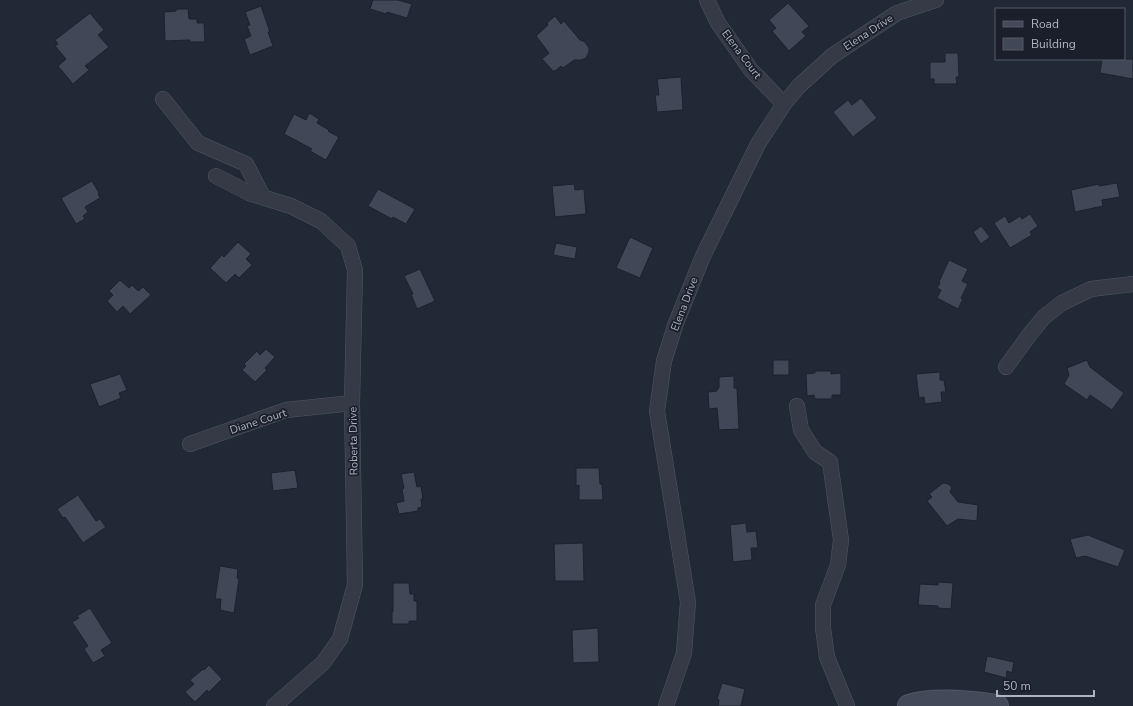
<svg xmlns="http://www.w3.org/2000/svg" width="1133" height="706" font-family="'Nunito Sans',sans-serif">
	<rect width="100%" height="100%" fill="#212836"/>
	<g fill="#404757" stroke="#1c212d">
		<polygon points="373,0 398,0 412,4 407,18 387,12 386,14 370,9"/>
		<polygon points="788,3 809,26 802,32 806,36 789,51 772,31 776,28 769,20"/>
		<polygon points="261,6 270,32 268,32 273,46 250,55 244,39 251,36 247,26 250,25 245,12"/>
		<polygon points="176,9 188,9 189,19 197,19 197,23 204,23 205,42 190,42 190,40 165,41 164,12 176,11"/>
		<polygon points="90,13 104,30 98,35 109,47 85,66 89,70 73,84 58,66 66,59 55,46 58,44 55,40"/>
		<polygon points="555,16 561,24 564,21 580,40 585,42 589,48 589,52 586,58 581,60 574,60 563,68 561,66 555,71 553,71 542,59 549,53 536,36 548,25 547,23"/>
		<polygon points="945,53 958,53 959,77 956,77 957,84 934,84 934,79 930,79 930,62 945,62"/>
		<polygon points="1102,59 1133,59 1133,79 1100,73"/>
		<polygon points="681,77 683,110 657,112 655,95 659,95 657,79"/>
		<polygon points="861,98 877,118 853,137 833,112 848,100 852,105"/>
		<polygon points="309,113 319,119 317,123 329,130 328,131 339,137 326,160 310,151 312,149 284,134 294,114 306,120"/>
		<polygon points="92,181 99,193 98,194 100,198 85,207 88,212 83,216 85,219 76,224 61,198"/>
		<polygon points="1117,183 1120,197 1102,200 1103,206 1075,212 1071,190 1099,184 1099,186"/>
		<polygon points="574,184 575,190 584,189 586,214 555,217 552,186"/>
		<polygon points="378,189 415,209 406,224 393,217 392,219 368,206"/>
		<polygon points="1030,214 1038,226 1030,232 1032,235 1010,248 994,223 1005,216 1009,223 1020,216 1022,219"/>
		<polygon points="981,226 990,237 981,244 973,232"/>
		<polygon points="630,237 653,248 640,278 616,268"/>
		<polygon points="238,242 251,254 246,259 252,265 239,278 235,274 226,283 210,268 222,255 224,257"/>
		<polygon points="556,243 577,247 575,259 553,255"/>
		<polygon points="949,260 968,269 962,281 968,284 961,298 963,299 958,309 937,298 941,290 937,288 940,283 939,282"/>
		<polygon points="420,269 435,301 417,309 411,294 413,294 404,276"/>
		<polygon points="120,280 129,288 132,285 138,291 143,287 151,295 130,314 123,306 117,312 107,301 113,295 109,291"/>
		<polygon points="266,349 275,357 265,368 267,370 255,382 242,370 246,366 244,364 257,351 260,355"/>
		<rect x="773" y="360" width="16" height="15"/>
		<polygon points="1087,360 1090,367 1124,393 1112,410 1090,395 1087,400 1064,384 1069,375 1067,368"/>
		<polygon points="815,371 831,371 831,374 841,373 841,395 832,395 832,399 815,399 814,395 807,396 806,374 815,373"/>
		<polygon points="940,372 940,380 944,380 946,392 941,392 942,402 925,404 924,397 919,398 916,374"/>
		<polygon points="120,374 127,390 119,393 121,398 99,407 90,384"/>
		<polygon points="734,376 734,388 737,388 739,429 719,430 717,408 709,409 708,392 717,391 717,389 719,388 719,377"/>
		<polygon points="576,468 599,468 600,484 602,484 603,500 579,500 579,485 576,486"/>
		<polygon points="295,470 298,488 273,491 271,473"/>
		<polygon points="414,472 417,487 421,486 423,499 421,499 422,507 418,508 418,511 399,514 396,503 404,501 402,489 404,488 401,474"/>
		<polygon points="943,483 948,484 952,487 950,492 958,502 978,505 977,521 958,519 947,526 927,501 932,497 929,494"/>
		<polygon points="78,495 96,521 100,519 106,527 83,543 65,517 63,518 57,509"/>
		<polygon points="746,523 747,532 756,531 758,548 751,548 752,560 733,562 730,525"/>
		<polygon points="1088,535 1125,550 1118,567 1085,556 1076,558 1070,539"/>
		<polygon points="583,543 584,581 555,581 554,544"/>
		<polygon points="220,566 238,569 237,578 239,579 234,613 220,610 221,599 215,599"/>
		<polygon points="938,582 953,583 951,609 938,608 938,606 918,605 920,584 938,585"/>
		<polygon points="393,583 409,583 410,594 414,594 414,601 417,601 417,621 409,621 409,624 392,624 392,612 393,612"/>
		<polygon points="90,608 112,643 101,650 105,656 93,663 84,649 88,646 72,622 79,618 77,616"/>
		<polygon points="598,628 599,662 573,663 572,630"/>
		<polygon points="987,656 1014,662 1012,673 1007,671 1006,678 984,672"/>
		<polygon points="209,665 222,679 209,692 207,690 195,702 185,692 194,684 190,680 203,669 204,670"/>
		<polygon points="722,683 745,689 741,706 718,706 719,700 717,699"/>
	</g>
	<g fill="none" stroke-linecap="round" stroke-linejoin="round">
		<defs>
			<g id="street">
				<polyline points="707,0 718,23 751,70 784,104"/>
				<polyline points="163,99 198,143 246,164 263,197"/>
				<polyline points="216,176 249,193 291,206 321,221 348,246 355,270 352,403 355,585 340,639 323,663 274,706"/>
				<polyline points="1006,367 1030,334 1044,317 1062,303 1091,289 1133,284"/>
				<polyline points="797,406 801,430 815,452 830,462 841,540 838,565 823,605 823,628 827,657 847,706"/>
				<polyline points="190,444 286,410 352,403"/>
				<polyline points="666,706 684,653 688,602 657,411 664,361 676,323 703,256 758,144 784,104 799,86 832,56 897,13 936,0"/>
			</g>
			<path id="secondary" d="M909 706C934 698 970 702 997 706"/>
		</defs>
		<use href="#street" stroke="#525764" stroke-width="16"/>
		<use href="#secondary" stroke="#525764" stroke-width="24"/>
		<use href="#street" stroke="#353a46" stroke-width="15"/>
		<use href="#secondary" stroke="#434959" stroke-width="22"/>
	</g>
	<g text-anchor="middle" stroke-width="3.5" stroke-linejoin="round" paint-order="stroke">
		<g font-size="11" fill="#afb4c3" stroke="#1a1f2b">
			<text transform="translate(868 32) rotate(-33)" y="4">Elena Drive</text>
			<text transform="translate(742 54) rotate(53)" y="4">Elena Court</text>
			<text transform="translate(684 304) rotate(-69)" y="4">Elena Drive</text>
			<text transform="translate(258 421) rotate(-18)" y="4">Diane Court</text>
			<text transform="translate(353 441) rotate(-91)" y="4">Roberta Drive</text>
		</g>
	</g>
	<rect x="995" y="8" width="130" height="52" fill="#1a1f2b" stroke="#565b68"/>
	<rect x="1003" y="21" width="20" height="6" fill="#434959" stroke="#565b68"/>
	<text x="1031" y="28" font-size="12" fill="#afb4c3">Road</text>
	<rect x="1003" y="38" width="20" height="12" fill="#404757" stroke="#565b68"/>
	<text x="1031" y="48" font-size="12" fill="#afb4c3">Building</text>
	<path d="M997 690v6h97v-6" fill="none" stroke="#afb4c3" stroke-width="2"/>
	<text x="1003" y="690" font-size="12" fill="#afb4c3" stroke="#1a1f2b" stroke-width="3" paint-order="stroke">50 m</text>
</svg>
